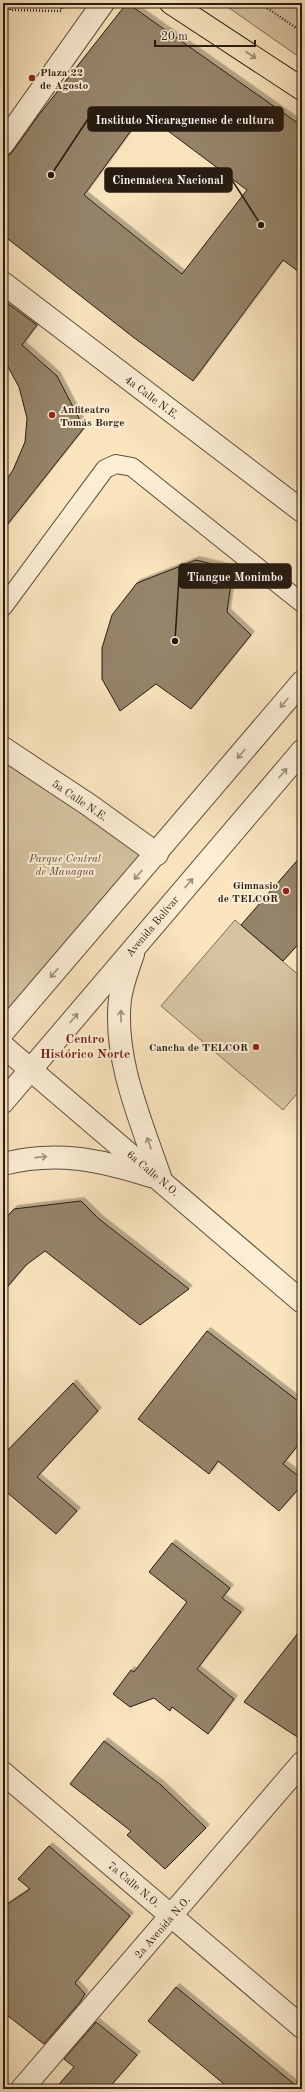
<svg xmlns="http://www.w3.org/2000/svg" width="305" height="2092" font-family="'Old Standard TT',serif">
	<defs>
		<filter id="shadow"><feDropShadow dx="3.5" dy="-3.5" stdDeviation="0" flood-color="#0004"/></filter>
	</defs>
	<rect width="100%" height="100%" fill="#fae5bf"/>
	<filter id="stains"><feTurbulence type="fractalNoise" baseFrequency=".005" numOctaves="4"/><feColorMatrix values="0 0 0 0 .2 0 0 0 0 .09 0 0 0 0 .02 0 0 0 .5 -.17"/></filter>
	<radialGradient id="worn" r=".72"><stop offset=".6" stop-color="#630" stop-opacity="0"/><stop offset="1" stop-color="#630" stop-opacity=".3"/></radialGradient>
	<g fill="#d6c3a1" stroke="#7e6f59">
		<polygon points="222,3 302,3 302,59"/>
		<polygon points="3,748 157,854 3,1032"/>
		<polygon points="235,920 302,978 302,1088 283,1110 161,1006"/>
	</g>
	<g fill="#95846b" stroke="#271b11" fill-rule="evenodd" filter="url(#shadow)">
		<path d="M127 3 302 126V274L283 260 193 381 133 337 3 235V161L13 151 38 116ZM144 113 247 190 182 274 84 195Z"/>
		<polygon points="3,300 37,325 22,345 57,376 84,428 3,530 3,485 13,470 25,442 27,418 19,387 7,365 3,370"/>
		<polygon points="196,560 233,569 227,612 251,635 191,709 156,684 120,711 102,679 102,648 112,615 137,583"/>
		<polygon points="302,855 302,940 283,961 241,925"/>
		<polygon points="81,1201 99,1219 189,1289 140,1325 45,1251 26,1265 3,1292 3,1221 14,1209"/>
		<polygon points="207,1331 302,1404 302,1440 283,1464 302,1479 302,1485 279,1511 218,1461 209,1474 138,1419"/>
		<polygon points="73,1383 98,1411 37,1477 77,1511 56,1534 3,1489 3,1455"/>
		<polygon points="172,1543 230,1588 222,1598 241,1612 197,1669 234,1699 208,1734 172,1707 170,1711 154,1698 130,1707 113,1694 131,1670 134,1672 187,1602 149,1572"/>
		<polygon points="302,1628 302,1740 244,1702"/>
		<polygon points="104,1741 161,1785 206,1828 165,1869 127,1835 131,1831 70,1784"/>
		<polygon points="49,1846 130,1916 75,1983 85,1994 80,2002 44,2044 3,2012 3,1907 30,1889 18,1879"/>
		<polygon points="176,1987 300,2089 230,2089 148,2021"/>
		<polygon points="96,2022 137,2055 108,2089 55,2089 74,2067 64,2059"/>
	</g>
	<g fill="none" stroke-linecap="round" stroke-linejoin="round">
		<defs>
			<polyline id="service" points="3,607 105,469 116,464 132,467 302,603"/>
			<g id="pedestrian">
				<polyline points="3,144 103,3"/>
				<polyline points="3,283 302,511"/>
				<polyline points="3,748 89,805 157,854"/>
			</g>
			<g id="minor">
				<polyline points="3,1773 302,2027"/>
				<polyline points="22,2089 302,1763"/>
			</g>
			<g id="tertiary">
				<path d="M133 954C128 969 122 984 120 999 113 1060 142 1123 161 1180"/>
				<polyline points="3,1032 302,682"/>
				<polyline points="3,1046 302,1302"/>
				<polyline points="3,1102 302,751"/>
				<path d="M3 1164C56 1150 100 1160 151 1176"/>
			</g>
			<polyline id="trunk" points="171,3 302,89"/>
		</defs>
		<use href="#service" stroke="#5c4e3c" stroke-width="20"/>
		<use href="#pedestrian" stroke="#5c4e3c" stroke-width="24"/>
		<use href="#minor" stroke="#5c4e3c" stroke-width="24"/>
		<use href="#tertiary" stroke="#5c4e3c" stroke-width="24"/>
		<use href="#trunk" stroke="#271b11" stroke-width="24"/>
		<g stroke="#271b11" stroke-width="2.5" stroke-dasharray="1 2" stroke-linecap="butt">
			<polyline points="10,3 10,10 61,11 62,3"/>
			<polyline points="260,3 302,32"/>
		</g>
		<use href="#service" stroke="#fceed5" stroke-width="18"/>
		<use href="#pedestrian" stroke="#fceed5" stroke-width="22"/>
		<use href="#minor" stroke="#fceed5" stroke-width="22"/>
		<use href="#tertiary" stroke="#fceed5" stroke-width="22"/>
		<use href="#trunk" stroke="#fae5bf" stroke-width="22"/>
	</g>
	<defs><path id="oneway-shaft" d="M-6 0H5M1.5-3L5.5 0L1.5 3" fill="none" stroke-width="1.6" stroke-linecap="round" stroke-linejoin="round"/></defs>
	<use stroke="#9b8a71" href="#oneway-shaft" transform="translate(251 55) rotate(33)"/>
	<g stroke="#9c8f7d">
		<use href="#oneway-shaft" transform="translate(284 703) rotate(130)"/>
		<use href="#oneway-shaft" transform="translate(241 754) rotate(130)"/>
		<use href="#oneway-shaft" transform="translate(283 773) rotate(-49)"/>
		<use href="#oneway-shaft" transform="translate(138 875) rotate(131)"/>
		<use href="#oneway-shaft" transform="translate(189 883) rotate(-49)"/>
		<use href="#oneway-shaft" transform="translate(54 973) rotate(131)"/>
		<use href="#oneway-shaft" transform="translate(121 1016) rotate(-91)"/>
		<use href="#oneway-shaft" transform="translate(74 1018) rotate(-50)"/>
		<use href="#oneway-shaft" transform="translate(149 1143) rotate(-109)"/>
		<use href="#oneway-shaft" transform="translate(41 1157) rotate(-6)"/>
	</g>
	<g fill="#8f2418" stroke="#fceed5" stroke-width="1.5">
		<circle cx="32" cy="78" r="4"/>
		<circle cx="52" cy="415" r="4"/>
		<circle cx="286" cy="891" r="4"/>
		<circle cx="256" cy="1047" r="4"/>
	</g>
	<g text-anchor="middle" stroke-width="4" stroke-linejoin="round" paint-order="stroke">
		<g font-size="11" font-weight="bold" fill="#271b11" stroke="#fceed5" text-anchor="start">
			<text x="40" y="76">Plaza 22<tspan x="40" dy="13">de Agosto</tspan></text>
			<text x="60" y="413">Anfiteatro<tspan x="60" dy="13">Tomás Borge</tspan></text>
			<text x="278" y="889" text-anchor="end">Gimnasio<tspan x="278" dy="13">de TELCOR</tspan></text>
			<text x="248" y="1051" text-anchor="end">Cancha de TELCOR</text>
		</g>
		<g font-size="11" fill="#271b11" stroke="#fceed5">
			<text transform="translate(152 397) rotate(37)" y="4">4a Calle N.E.</text>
			<text transform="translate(80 800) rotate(34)" y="4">5a Calle N.E.</text>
			<text transform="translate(152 926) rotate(-50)" y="4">Avenida Bolívar</text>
			<text transform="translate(153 1173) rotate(40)" y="4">6a Calle N.O.</text>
			<text transform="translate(134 1884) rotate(40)" y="4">7a Calle N.O.</text>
			<text transform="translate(162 1927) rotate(-49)" y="4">2a Avenida N.O.</text>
		</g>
		<g font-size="11" font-style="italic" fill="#5c4d3c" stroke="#fceed5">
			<text x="65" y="862">Parque Central<tspan x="65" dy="13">de Managua</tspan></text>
		</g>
		<g font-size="13" font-weight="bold" fill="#7a1f14" stroke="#fceed5">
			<text x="85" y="1043">Centro<tspan x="85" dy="15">Histórico Norte</tspan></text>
		</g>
	</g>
	<path fill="none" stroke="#271b11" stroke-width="1.5" d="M51 175L88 119M261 225L232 180M175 641L179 576"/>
	<g fill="#271b11" stroke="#fceed5" stroke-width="1.5">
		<circle cx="51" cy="175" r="4"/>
		<circle cx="261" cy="225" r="4"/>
		<circle cx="175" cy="641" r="4"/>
	</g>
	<g fill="#271b11" stroke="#271b11" stroke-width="1.5">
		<rect x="88" y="107" width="195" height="24" rx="4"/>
		<rect x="105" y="168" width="127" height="24" rx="4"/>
		<rect x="179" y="564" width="112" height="24" rx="4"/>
	</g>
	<g font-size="12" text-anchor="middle" font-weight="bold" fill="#fff">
		<text x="185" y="124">Instituto Nicaraguense de cultura</text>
		<text x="168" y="184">Cinemateca Nacional</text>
		<text x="235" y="581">Tiangue Monimbo</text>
	</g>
	<rect width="305" height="2092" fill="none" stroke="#fae5bf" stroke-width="16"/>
	<rect x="4" y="4" width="297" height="2084" fill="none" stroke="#271b11" stroke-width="2"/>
	<rect x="8" y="8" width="289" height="2076" fill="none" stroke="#271b11"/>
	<path d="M155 40v6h100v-6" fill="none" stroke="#271b11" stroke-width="2"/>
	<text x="161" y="40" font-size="12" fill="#271b11" stroke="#fceed5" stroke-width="3" paint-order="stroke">20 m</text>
	<rect width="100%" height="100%" filter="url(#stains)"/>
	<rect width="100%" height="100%" fill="url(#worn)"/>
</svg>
